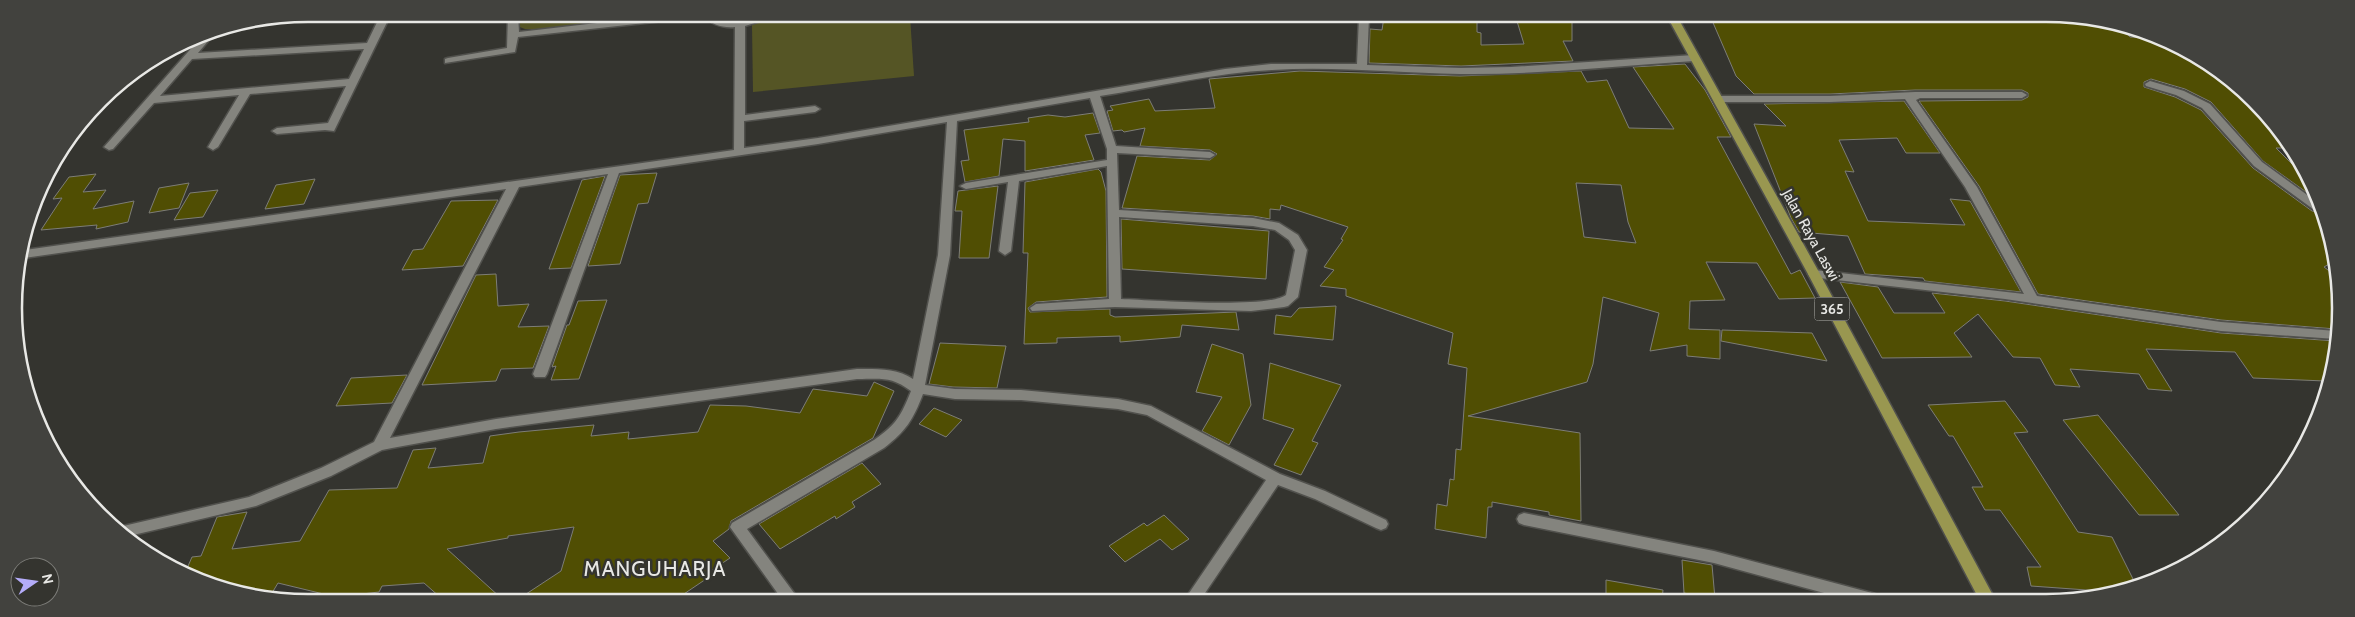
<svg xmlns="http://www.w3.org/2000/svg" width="2355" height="617" font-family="Cabin,sans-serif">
	<rect width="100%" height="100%" fill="#34342f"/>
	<g fill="#555525">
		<polygon points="518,14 668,15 544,29 525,29 517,26"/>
		<polygon points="775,15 910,16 914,76 753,92 752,25"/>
	</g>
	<g fill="#504e03" stroke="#7d7d77" fill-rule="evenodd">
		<polygon points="1384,17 1477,17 1477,32 1481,33 1481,45 1524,44 1516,18 1572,18 1572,41 1563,41 1573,61 1461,66 1369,63 1370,29 1382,30"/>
		<polygon points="1711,18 2104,19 2120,26 2130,37 2148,38 2168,46 2174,53 2184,53 2196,58 2280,134 2277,134 2292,148 2276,148 2305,177 2313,197 2263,161 2211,102 2185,89 2151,79 2144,82 2144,87 2175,97 2201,110 2253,168 2312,211 2319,212 2336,251 2336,260 2324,267 2336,276 2336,329 2221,320 2038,294 1979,186 1919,101 2022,100 2028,97 2028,93 2022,90 1915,90 1830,94 1754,94 1736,76"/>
		<path d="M1685 64 1705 90 1731 137H1717L1791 274 1800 270 1815 298 1779 299 1757 263 1706 262 1725 300 1690 301 1689 329 1720 330V359L1687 356V345L1650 351 1659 313 1603 297 1593 364 1587 382 1468 416 1580 433 1581 521 1549 515V512L1492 502V507H1488L1486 538 1435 529 1437 504 1447 506 1450 479 1454 480 1456 449 1461 450 1467 368 1448 364 1453 333 1346 296V289L1320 286 1334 270 1324 267 1343 240 1341 239 1348 227 1281 205 1280 210 1270 209V219L1253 216 1122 208 1137 156 1210 160 1217 154 1210 150 1140 146 1145 128 1124 132 1122 130 1113 131 1107 111 1113 110 1110 106 1149 99 1155 111 1215 108 1209 79 1300 71 1460 76 1581 71 1587 82 1607 80 1629 128 1674 129 1633 67ZM1576 183 1621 185 1628 222 1636 243 1584 237Z"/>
		<polygon points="1904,101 1940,153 1906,153 1897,138 1839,140 1854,172 1845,171 1868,221 1965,225 1950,199 1970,201 2021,292 1925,281 1923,278 1865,274 1848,236 1799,232 1791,218 1754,124 1786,126 1764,104"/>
		<polygon points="1093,113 1100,133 1085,135 1094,160 1025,171 1025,141 1003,139 999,176 965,182 961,161 969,160 964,130 1029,122 1028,118 1048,115 1065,117"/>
		<polygon points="1098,169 1101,172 1106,191 1107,297 1036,302 1028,308 1030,312 1110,309 1110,315 1115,317 1236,312 1239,330 1182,325 1180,337 1120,342 1120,336 1057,338 1057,343 1024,344 1028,253 1023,253 1025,182"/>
		<polygon points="657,173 648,203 638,204 620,264 588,266 620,175"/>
		<polygon points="96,174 83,192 106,190 93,209 134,201 128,222 96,229 97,225 41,230 62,198 53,199 69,177"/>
		<polygon points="605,176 571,268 549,269 582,180"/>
		<polygon points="315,179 304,204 265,209 276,185"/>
		<polygon points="189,183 179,208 149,213 159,188"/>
		<polygon points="998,186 989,258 959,258 962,211 955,211 958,191"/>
		<polygon points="218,190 203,217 174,220 190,193"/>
		<polygon points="498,200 463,266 402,270 413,250 423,249 451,201"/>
		<polygon points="1121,219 1269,231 1266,279 1122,269"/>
		<polygon points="496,274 498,306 529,304 518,327 549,326 533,368 501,369 496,381 422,385 476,275"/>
		<polygon points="1840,282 1878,287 1894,313 1945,313 1932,293 2005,301 2221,333 2336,341 2336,366 2331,380 2325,381 2253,378 2235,352 2146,349 2172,391 2148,389 2139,374 2070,369 2080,387 2055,385 2040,358 2013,357 1978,314 1954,333 1972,357 1882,358"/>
		<polygon points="607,300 579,379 551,380 556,366 552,367 567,325 569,325 578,301"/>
		<polygon points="1336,306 1333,340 1274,334 1276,315 1291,317 1299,308"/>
		<polygon points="1722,330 1812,333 1827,361 1721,341"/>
		<polygon points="940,343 1006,346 997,388 953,387 929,384"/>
		<polygon points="1212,344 1243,354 1251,405 1229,445 1202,431 1222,397 1196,392"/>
		<polygon points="1270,363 1341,385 1312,441 1318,443 1301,475 1274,465 1294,429 1263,419"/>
		<polygon points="407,375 392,403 336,406 351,378"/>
		<polygon points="874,382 894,391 873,438 731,521 729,529 713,541 730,558 703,576 706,579 678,598 520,598 561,571 574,527 508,536 508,538 447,549 501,598 441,598 424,583 382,586 379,592 336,597 278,583 269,598 251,598 185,573 192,557 201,556 217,517 247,512 232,549 300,541 329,490 397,488 413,450 436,448 428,468 483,463 490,436 519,432 594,425 591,436 629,432 628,439 698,432 710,405 746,406 800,413 813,389 867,396"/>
		<polygon points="2005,401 2028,432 2014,433 2078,532 2112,537 2136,585 2115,592 2031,586 2027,567 2041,567 2000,510 1985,510 1972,487 1983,487 1953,436 1949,436 1928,405"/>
		<polygon points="934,408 962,420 946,437 919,424"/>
		<polygon points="2098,415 2179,515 2139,515 2063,420"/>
		<polygon points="862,463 881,484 852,502 855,507 836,519 835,516 780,549 759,524"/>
		<polygon points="1164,515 1189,539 1172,550 1160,539 1125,562 1109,546 1144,523 1147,526"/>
		<polygon points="1682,560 1712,565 1715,599 1684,593"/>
		<polygon points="1606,580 1663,590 1662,600 1606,600"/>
	</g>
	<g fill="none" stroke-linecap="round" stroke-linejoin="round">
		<defs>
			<g id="minor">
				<polygon points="308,14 340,14 335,17 298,19 294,17"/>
				<path d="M381 14H391L334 131 325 130 277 134 272 131 277 128 328 123 346 86 250 94 218 147 213 150 208 147 239 95 154 103 113 149 109 150 104 147 203 35 214 34 198 53 367 43ZM364 49 349 79 160 96 192 59Z"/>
				<polygon points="508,14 518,14 519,32 666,15 695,15 690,18 518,37 515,52 445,63 445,59 448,58 507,48"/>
				<path d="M703 15C714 15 720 21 731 22 745 22 757 15 772 15L764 20 745 26V115L815 106 820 109 815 112 744 121V148L818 138 1225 69 1271 64H1357L1359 17H1369L1367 65 1461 68 1511 67 1694 55 1699 58 1694 61C1616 66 1538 75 1460 74 1397 73 1334 66 1272 70 1214 73 1157 87 1100 96L1116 146 1210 152 1215 155 1210 158 1117 153 1119 210 1253 218 1279 223 1298 235 1307 250 1298 297 1288 306 1284 307 1251 311 1115 307 1032 311 1030 308 1036 304 1109 299 1107 166 1019 181 1011 251 1005 255 999 251 1008 182 966 189 960 186 966 183 1107 160V149L1090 98 957 121 950 255 925 385 955 389 1021 390 1118 399 1151 406 1280 474 1325 491 1386 520 1388 524 1386 528 1381 530 1376 528 1315 499 1278 485 1201 599H1185L1266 480 1147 415 1118 409 1021 400 955 399 923 394C913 420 906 431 884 448L747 529 794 593 789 599 781 598 730 527 732 523 874 440C896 425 901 416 911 391 891 376 881 379 857 379L496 429 392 448 382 450 331 476 256 506 129 536 119 527 249 497 321 468 374 442 506 189 24 258 25 250 734 150 735 27C722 28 712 25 703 15ZM947 122 938 255 913 379C897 368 876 369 857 369L496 419 390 438 519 187 608 174 533 374 535 377H545L547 374 619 173 818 144ZM1119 217 1253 226 1275 230 1289 240 1295 250 1286 295C1268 309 1151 300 1121 299Z"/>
				<polygon points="2150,81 2184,91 2210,104 2262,162 2314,200 2319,210 2313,209 2254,166 2202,108 2176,95 2146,86 2145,84"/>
				<polygon points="1915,92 2022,92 2027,95 2022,98 1920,98 1916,100 1977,187 2037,296 2221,322 2336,331 2336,339 2221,331 2005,299 1810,277 1808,274 1810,271 1814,270 2024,294 1965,187 1905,99 1830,102 1718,102 1713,99 1718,96 1830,96"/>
				<polygon points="1524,513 1714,551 1872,593 1878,595 1880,600 1850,600 1714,563 1524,525 1519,523 1517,519 1519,515"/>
			</g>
			<polygon id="major" points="1668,18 1678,18 1820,274 1996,601 1980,601 1808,274"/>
		</defs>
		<use href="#minor" stroke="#51514d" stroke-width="3"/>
		<use href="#major" stroke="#51514d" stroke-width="3"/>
		<use href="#minor" fill="#84847e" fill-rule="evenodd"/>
		<use href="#major" fill="#999750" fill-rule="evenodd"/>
	</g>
	<g text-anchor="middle" stroke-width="5" stroke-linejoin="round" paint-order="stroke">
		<rect fill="#34342f" stroke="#b2b2ae" stroke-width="1" x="1814.5" y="297.5" width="35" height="23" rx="4"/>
		<g font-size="14" font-weight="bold" fill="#e8e8e5">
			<text x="1832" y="314">365</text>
		</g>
		<g font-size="15" fill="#e8e8e5" stroke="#34342f">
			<text transform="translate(1811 235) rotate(61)" y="5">Jalan Raya Laswi</text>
		</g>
		<g font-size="21" letter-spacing="1" fill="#e8e8e5" stroke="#34342f">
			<text x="655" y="576">MANGUHARJA</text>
		</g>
	</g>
	<path d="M0 0H2355V617H0ZM308 22H2046A286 286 0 0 1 2332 308V308A286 286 0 0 1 2046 594H308A286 286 0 0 1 22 308V308A286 286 0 0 1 308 22Z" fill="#42423e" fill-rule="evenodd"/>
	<path fill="none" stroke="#e8e8e5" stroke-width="2.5" d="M308 22H2046A286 286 0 0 1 2332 308V308A286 286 0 0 1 2046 594H308A286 286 0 0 1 22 308V308A286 286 0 0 1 308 22Z"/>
	<g transform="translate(35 582) rotate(77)"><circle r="24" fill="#34342f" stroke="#7c7c78"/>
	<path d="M0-4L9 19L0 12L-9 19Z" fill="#b4acf9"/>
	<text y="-8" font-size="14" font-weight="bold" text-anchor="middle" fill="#e8e8e5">N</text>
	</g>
</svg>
